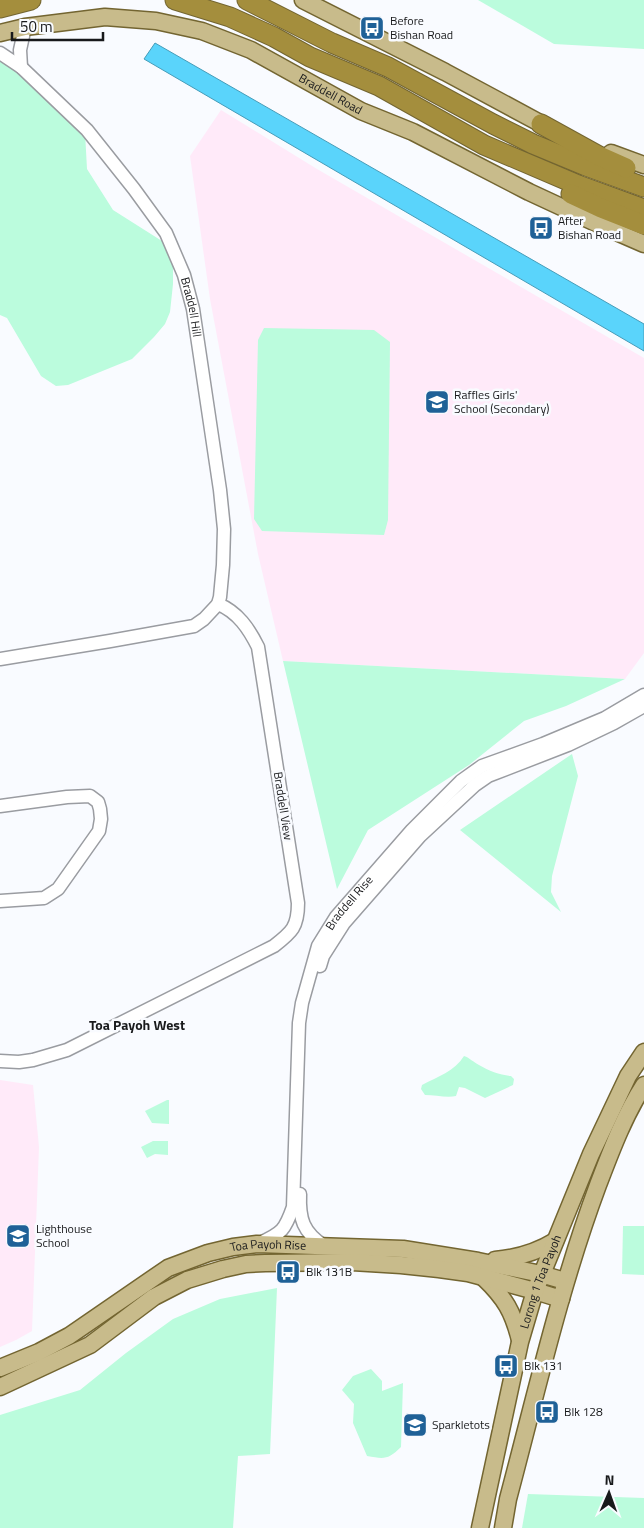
<svg xmlns="http://www.w3.org/2000/svg" width="644" height="1528" font-family="'Titillium Web',sans-serif">
	<rect width="100%" height="100%" fill="#f9fbff"/>
	<g fill="#ffeaf9">
		<polygon points="221,110 317,169 644,358 644,653 625,679 283,661 258,554 210,299 190,156"/>
		<polygon points="0,1080 33,1085 39,1147 32,1331 16,1340 0,1347"/>
	</g>
	<g fill="#bbfcdd">
		<polygon points="478,0 644,0 644,49 554,44"/>
		<polygon points="0,57 85,132 87,169 113,210 173,248 173,284 170,312 165,324 154,337 132,359 68,385 56,386 41,376 7,318 0,315"/>
		<polygon points="264,328 374,330 390,342 388,520 384,535 262,531 254,519 258,340"/>
		<polygon points="283,661 625,679 566,706 524,721 469,765 368,830 337,889"/>
		<polygon points="572,754 578,776 552,876 551,892 561,912 460,830"/>
		<path d="M464 1056C470 1058 473 1062 479 1065 489 1071 500 1075 511 1076L514 1079 513 1085 485 1098 465 1088 459 1087 456 1096C447 1098 435 1095 425 1095L421 1089 422 1085C437 1077 455 1071 464 1056Z"/>
		<polygon points="167,1100 169,1100 169,1124 152,1123 145,1111"/>
		<polygon points="153,1141 168,1141 168,1155 155,1154 147,1158 141,1147"/>
		<polygon points="623,1226 644,1226 644,1275 622,1274"/>
		<polygon points="277,1288 270,1454 238,1456 233,1528 0,1528 0,1415 80,1390 126,1353 173,1319 220,1299"/>
		<path d="M371 1369 382 1381V1391L403 1383 401 1447C388 1460 384 1459 367 1456L353 1423 354 1404 342 1390 353 1376Z"/>
		<polygon points="528,1494 644,1498 644,1528 522,1528"/>
	</g>
	<polygon fill="#5ad4fb" stroke="#469cb8" points="155,43 644,324 644,351 144,59"/>
	<g fill="none" stroke-linecap="round" stroke-linejoin="round">
		<defs>
			<g id="minor">
				<path id="s1" d="M0 53 21 67 87 130 134 189 166 233 184 275 193 309 220 490 224 529 223 565 220 597 218 604 204 619 194 626 110 641 0 659"/>
				<polyline points="21,67 20,50 25,27"/>
				<polyline points="0,806 67,797 90,796 98,802 100,809 101,819 99,831 58,889 44,898 0,901"/>
				<polyline points="320,966 323,956 344,923 420,836 475,785 488,776 568,745 614,723 644,706"/>
				<path d="M0 1061 19 1062 33 1060 67 1050 274 946C292 932 298 927 298 903L258 647C249 629 238 612 218 604"/>
				<path d="M300 1194C299 1219 303 1232 324 1246"/>
				<path id="s2" d="M260 1243C282 1233 285 1230 293 1207L299 1023 302 1003 318 946 336 917 412 830 461 781 482 766 543 744 605 718 644 695"/>
			</g>
			<g id="major">
				<polyline points="303,0 445,72 551,129"/>
				<path id="s3" d="M0 33 25 27 105 17 156 21 202 31 251 50 361 111 413 132 529 192 598 224 644 244"/>
				<polyline points="611,153 644,165"/>
				<path d="M495 1260C517 1258 537 1252 555 1241"/>
				<path d="M484 1278C505 1298 513 1312 520 1340"/>
				<path id="s4" d="M0 1368 39 1352 69 1336 168 1268 208 1253 233 1247 257 1244 403 1249 478 1261 541 1274 565 1281"/>
				<polyline points="0,1387 90,1345 154,1297 187,1280 223,1269 246,1264 265,1263 352,1262 401,1265 439,1269 468,1273 535,1291 561,1299"/>
				<path id="s5" d="M480 1528 520 1342 535 1291 591 1154 628 1076 644 1052"/>
				<path d="M503 1528 508 1499C536 1394 560 1287 598 1185 611 1151 624 1116 644 1085"/>
			</g>
			<g id="highway">
				<polyline points="175,0 230,17 274,37 310,57 379,86 484,145 578,185 644,209"/>
				<polyline points="247,0 332,43 388,67 493,124 533,144 586,166 644,187"/>
				<polyline points="0,8 31,0"/>
				<polyline points="541,124 599,156 626,168"/>
				<polyline points="571,194 601,208 644,225"/>
			</g>
		</defs>
		<use href="#minor" stroke="#9a9ca1" stroke-width="15"/>
		<use href="#major" stroke="#736531" stroke-width="19"/>
		<use href="#highway" stroke="#736531" stroke-width="21"/>
		<use href="#minor" stroke="#fff" stroke-width="12"/>
		<use href="#major" stroke="#c8bb8b" stroke-width="16"/>
		<use href="#highway" stroke="#a48e3d" stroke-width="19"/>
	</g>
	<defs>
		<symbol id="bus-square" viewBox="-11 -11 22 22"><rect x="-9" y="-9" width="18" height="18" rx="4" fill="#1f6197" stroke="#f9fbff"/><path d="M-5-6H5V4H4V6H2V4H-2V6H-4V4H-5ZM-3.5-4V0h7V-4ZM-3.5 1.2v1.5H-2V1.2ZM2 1.2v1.5H3.5V1.2Z" fill="#fff"/></symbol>
		<symbol id="school-square" viewBox="-11 -11 22 22"><rect x="-9" y="-9" width="18" height="18" rx="4" fill="#1f6197" stroke="#f9fbff"/><path d="M0-5L7-2L0 1L-7-2ZM-4 1L0 2.5L4 1V4Q0 6-4 4Z" fill="#fff"/></symbol>
	</defs>
	<g fill-rule="evenodd">
		<use href="#bus-square" x="358" y="14" width="28" height="28"/>
		<use href="#bus-square" x="527" y="214" width="28" height="28"/>
		<use href="#school-square" x="423" y="388" width="28" height="28"/>
		<use href="#school-square" x="4" y="1222" width="28" height="28"/>
		<use href="#bus-square" x="274" y="1258" width="28" height="28"/>
		<use href="#bus-square" x="492" y="1352" width="28" height="28"/>
		<use href="#bus-square" x="533" y="1398" width="28" height="28"/>
		<use href="#school-square" x="401" y="1411" width="28" height="28"/>
	</g>
	<g text-anchor="middle" stroke-width="5" stroke-linejoin="round" paint-order="stroke">
		<g font-size="12" fill="#18191b" stroke="#f9fbff" text-anchor="start">
			<text x="390" y="25">Before<tspan x="390" dy="14">Bishan Road</tspan></text>
			<text x="558" y="225">After<tspan x="558" dy="14">Bishan Road</tspan></text>
			<text x="454" y="399">Raffles Girls'<tspan x="454" dy="14">School (Secondary)</tspan></text>
			<text x="36" y="1233">Lighthouse<tspan x="36" dy="14">School</tspan></text>
			<text x="306" y="1276">Blk 131B</text>
			<text x="524" y="1370">Blk 131</text>
			<text x="564" y="1416">Blk 128</text>
			<text x="432" y="1429">Sparkletots</text>
		</g>
		<g font-size="12" fill="#18191b" stroke="#f9fbff">
			<text dy="4" stroke="none"><textPath href="#s3" startOffset="348">Braddell Road</textPath></text>
			<text dy="4" stroke="none"><textPath href="#s1" startOffset="325">Braddell Hill</textPath></text>
			<text transform="translate(283 806) rotate(81)" y="4">Braddell View</text>
			<text dy="4" stroke="none"><textPath href="#s2" startOffset="368">Braddell Rise</textPath></text>
			<text dy="4" stroke="none"><textPath href="#s4" startOffset="300">Toa Payoh Rise</textPath></text>
			<text dy="4" stroke="none"><textPath href="#s5" startOffset="254">Lorong 1 Toa Payoh</textPath></text>
		</g>
		<g font-size="14" font-weight="bold" fill="#18191b" stroke="#f9fbff">
			<text x="137" y="1030">Toa Payoh West</text>
		</g>
	</g>
	<g transform="translate(609 1493) rotate(2)" stroke="#f9fbff" stroke-width="4" paint-order="stroke">
	<path d="M0-4L9 19L0 12L-9 19Z" fill="#18191b"/>
	<text y="-8" font-size="14" font-weight="bold" text-anchor="middle" fill="#18191b">N</text>
	</g>
	<path d="M12 32v8h91v-8" fill="none" stroke="#18191b" stroke-width="2.5"/>
	<text x="20" y="32" font-size="15" fill="#18191b" stroke="#f9fbff" stroke-width="4" paint-order="stroke">50 m</text>
</svg>
